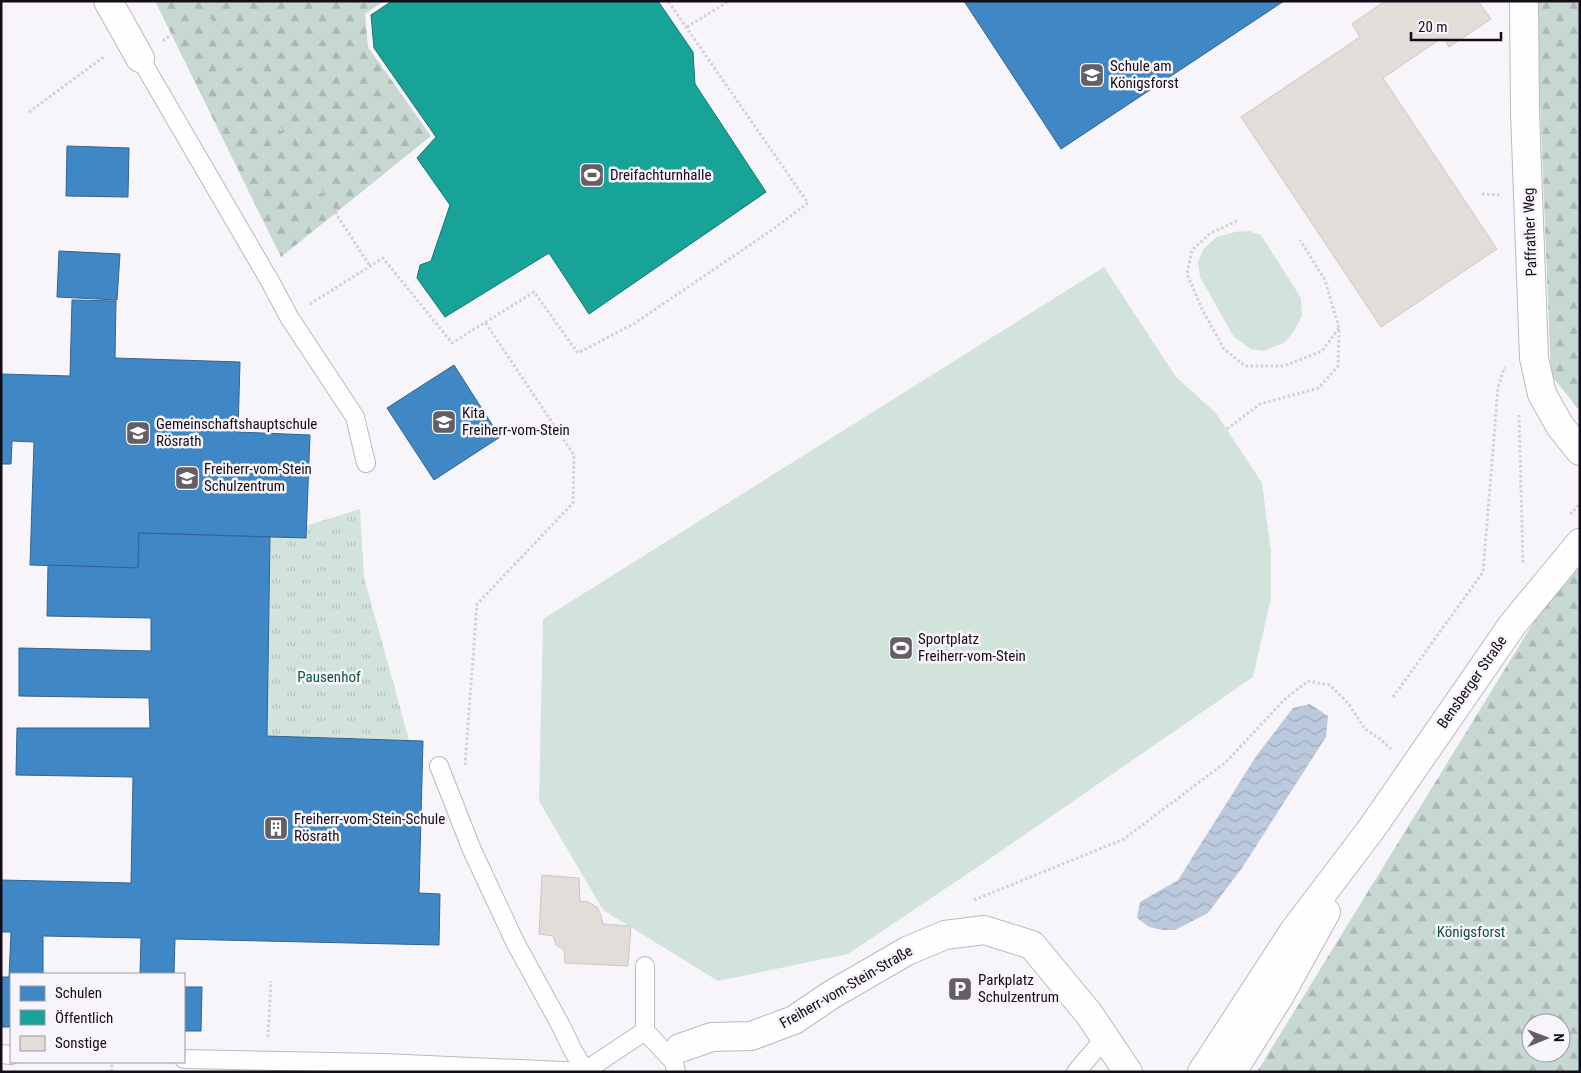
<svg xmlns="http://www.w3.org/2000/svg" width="1581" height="1073" font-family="'Roboto Condensed',sans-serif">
	<defs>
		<pattern id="forest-firs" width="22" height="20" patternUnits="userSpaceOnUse" patternTransform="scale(1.25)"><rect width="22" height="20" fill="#c6d8d1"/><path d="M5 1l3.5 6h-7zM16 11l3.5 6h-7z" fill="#a9b8b3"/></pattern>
		<pattern id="park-tufts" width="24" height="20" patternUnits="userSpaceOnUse" patternTransform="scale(1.25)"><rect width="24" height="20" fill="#d2e3dc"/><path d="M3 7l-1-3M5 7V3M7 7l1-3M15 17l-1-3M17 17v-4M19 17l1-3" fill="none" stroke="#b3c2bc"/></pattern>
		<pattern id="water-waves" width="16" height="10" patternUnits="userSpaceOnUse" patternTransform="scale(1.25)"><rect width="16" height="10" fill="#bbc9dd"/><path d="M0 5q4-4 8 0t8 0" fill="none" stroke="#a0abbd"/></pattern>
	</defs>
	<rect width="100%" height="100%" fill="#f8f5fa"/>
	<g fill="#d2e3dc">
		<polygon points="1249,231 1261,235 1301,298 1302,316 1294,331 1284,343 1264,351 1251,349 1234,337 1200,277 1198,262 1204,248 1217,237 1235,232"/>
		<polygon points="1104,267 1176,377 1216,413 1262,483 1271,551 1271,598 1253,677 988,860 848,954 718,981 603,910 539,801 543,619"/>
	</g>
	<g fill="url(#forest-firs)" fill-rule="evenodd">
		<polygon points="155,1 384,1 365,14 368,47 431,136 281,257"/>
		<polygon points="1536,1 1580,1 1580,411 1551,375"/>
		<path d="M1580 561V1072H1257L1540 612ZM1531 1023H1561V1053H1531Z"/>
	</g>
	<polygon fill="url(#park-tufts)" points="360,509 364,577 409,740 267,736 270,537"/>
	<polygon fill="url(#water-waves)" points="1310,704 1328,716 1326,737 1242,868 1208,913 1175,930 1162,930 1149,927 1137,918 1140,902 1178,880 1257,755 1293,708"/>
	<g fill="#3f88c5" stroke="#326391">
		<polygon points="964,1 1284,1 1061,149"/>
		<polygon points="67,146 129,148 128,197 66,196"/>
		<polygon points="59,251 120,254 117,300 57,297"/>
		<polygon points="72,300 116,301 115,358 240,362 238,432 310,435 306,538 139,533 138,568 30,565 34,442 12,441 11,464 1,464 1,374 70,376"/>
		<polygon points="454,365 500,437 434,480 387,408"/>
		<polygon points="139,533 270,537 267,736 423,741 419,893 440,894 439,945 175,939 174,974 140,974 141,938 43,936 43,974 11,974 11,1027 1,1027 1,977 9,977 11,932 1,932 1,880 131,883 133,777 16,775 17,728 150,728 149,698 19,696 19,648 151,651 151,618 47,616 48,565 138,568"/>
		<polygon points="184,987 202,987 201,1031 184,1031"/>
	</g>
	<polygon fill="#17a398" stroke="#167672" points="392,1 658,1 693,52 695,84 766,192 589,314 549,253 445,317 417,278 420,265 431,261 450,205 417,158 436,137 374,48 371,15"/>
	<g fill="#e3ddda" stroke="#cdc7c4">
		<polygon points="1385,1 1478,1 1491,19 1449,47 1443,37 1383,78 1497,249 1381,327 1241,117 1360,37 1352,24"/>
		<polygon points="542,875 579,878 580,901 588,902 597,907 601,915 603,924 631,926 628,966 565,963 564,950 556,945 553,936 539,934"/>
	</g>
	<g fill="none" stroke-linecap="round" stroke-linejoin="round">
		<defs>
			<g id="lane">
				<polyline points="140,58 271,283 289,317 355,417 366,463"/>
				<polyline points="439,766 472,850 515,942 561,1026 572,1049 585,1071 645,1031"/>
				<polyline points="645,966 645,1031 674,1062 676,1072"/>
				<polyline points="1,1054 11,1055"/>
				<polyline points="184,1059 383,1063 585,1072"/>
				<polyline points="1076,1072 1105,1038"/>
			</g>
			<g id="street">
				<polyline points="108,1 140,58"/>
				<polyline points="1524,1 1525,112 1534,358 1542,394 1560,426 1580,451"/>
				<polyline points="680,1048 712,1037 751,1036 794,1020 831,995 907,951 945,935 984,930 1032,945 1089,1014 1128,1072"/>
			</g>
			<g id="secondary">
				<polyline points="1202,1072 1294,931 1372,828 1513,624 1580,543"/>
				<polyline points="1232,1072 1280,995 1326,912"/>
			</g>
		</defs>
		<use href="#lane" stroke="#bdb8c0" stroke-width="20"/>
		<use href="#street" stroke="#bdb8c0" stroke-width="30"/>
		<use href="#secondary" stroke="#bdb8c0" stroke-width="30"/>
		<g stroke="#d3d1d3" stroke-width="3" stroke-dasharray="2.5 2.5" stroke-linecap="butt">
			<polyline points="204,11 370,266"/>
			<polyline points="687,27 729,1"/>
			<polyline points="163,41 218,1"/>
			<polyline points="29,112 105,56"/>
			<polyline points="1482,194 1500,195"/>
			<polyline points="1237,221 1211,233 1192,250 1187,274 1203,311 1224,349 1245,366 1284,366 1322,351 1339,328"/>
			<polyline points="310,304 383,258 452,343 534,292 578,353 635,323 769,232 808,203 668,1"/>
			<polyline points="1519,415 1523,564"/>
			<polyline points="1227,429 1260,404 1319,388 1338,366 1339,328 1325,280 1300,240"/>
			<polyline points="1570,514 1580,504"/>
			<polyline points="1393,697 1483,572 1498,388 1504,368 1506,368"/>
			<polyline points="465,765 477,604 573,503 574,455 485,322"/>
			<polyline points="974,900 1124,839 1226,762 1285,699 1308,681 1330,685 1348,703 1365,729 1380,739 1391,749"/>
			<polyline points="268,1037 271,981"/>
			<polyline points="111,1072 112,1062"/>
		</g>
		<use href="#lane" stroke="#fefefe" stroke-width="18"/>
		<use href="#street" stroke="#fefefe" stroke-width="28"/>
		<use href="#secondary" stroke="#fefefe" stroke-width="28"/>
	</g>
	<defs>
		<symbol id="school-square" viewBox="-11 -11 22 22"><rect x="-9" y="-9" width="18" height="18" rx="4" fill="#645e67" stroke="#f8f4fb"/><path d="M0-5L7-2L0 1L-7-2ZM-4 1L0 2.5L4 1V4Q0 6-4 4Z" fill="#fff"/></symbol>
		<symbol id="stadium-square" viewBox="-11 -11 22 22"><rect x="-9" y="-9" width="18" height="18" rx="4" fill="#645e67" stroke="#f8f4fb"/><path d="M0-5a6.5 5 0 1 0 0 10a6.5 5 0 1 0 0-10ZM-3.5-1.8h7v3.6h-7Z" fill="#fff"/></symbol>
		<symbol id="building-square" viewBox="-11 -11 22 22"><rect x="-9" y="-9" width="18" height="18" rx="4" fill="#645e67" stroke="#f8f4fb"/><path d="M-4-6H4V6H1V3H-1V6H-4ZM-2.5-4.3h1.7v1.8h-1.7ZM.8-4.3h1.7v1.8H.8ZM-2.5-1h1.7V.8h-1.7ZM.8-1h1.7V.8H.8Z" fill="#fff"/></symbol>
		<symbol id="parking-square" viewBox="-11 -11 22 22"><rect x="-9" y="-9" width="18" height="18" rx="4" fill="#645e67" stroke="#f8f4fb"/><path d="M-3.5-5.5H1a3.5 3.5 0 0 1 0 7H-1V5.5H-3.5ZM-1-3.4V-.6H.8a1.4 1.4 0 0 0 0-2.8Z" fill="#fff"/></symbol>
	</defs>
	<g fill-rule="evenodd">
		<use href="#school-square" x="1078" y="61" width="28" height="28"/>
		<use href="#stadium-square" x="578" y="161" width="28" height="28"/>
		<use href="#school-square" x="430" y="408" width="28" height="28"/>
		<use href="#school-square" x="124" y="419" width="28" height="28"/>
		<use href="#school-square" x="173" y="464" width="28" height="28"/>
		<use href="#stadium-square" x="887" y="634" width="28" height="28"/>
		<use href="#building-square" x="262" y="814" width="28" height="28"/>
		<use href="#parking-square" x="946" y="975" width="28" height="28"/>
	</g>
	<g text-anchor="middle" stroke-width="5" stroke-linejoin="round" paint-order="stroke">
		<g font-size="15" fill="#140d18" stroke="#f8f4fb" text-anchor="start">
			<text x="1110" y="71">Schule am<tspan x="1110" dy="17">Königsforst</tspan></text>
			<text x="610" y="180">Dreifachturnhalle</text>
			<text x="462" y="418">Kita<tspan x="462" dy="17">Freiherr-vom-Stein</tspan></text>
			<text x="156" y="429">Gemeinschaftshauptschule<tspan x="156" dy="17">Rösrath</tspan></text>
			<text x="204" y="474">Freiherr-vom-Stein<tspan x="204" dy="17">Schulzentrum</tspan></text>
			<text x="918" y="644">Sportplatz<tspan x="918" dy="17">Freiherr-vom-Stein</tspan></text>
			<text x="294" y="824">Freiherr-vom-Stein-Schule<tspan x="294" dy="17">Rösrath</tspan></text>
			<text x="978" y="985">Parkplatz<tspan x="978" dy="17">Schulzentrum</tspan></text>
		</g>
		<g font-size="15" fill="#140d18" stroke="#f8f4fb">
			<text transform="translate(1530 232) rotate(-92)" y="5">Paffrather Weg</text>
			<text transform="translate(1472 682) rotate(-55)" y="5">Bensberger Straße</text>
			<text transform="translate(846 987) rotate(-30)" y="5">Freiherr-vom-Stein-Straße</text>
		</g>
		<g font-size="15" fill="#10533c" stroke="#f8f4fb">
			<text x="329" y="682">Pausenhof</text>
			<text x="1471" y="937">Königsforst</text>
		</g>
	</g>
	<rect width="1581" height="1073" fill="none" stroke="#140d18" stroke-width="5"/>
	<rect x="10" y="973" width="175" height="90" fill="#f8f4fb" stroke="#9d98a0"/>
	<rect x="20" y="986" width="25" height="15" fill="#3f88c5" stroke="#9d98a0"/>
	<text x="55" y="998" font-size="15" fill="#140d18">Schulen</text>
	<rect x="20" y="1010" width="25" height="15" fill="#17a398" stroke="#9d98a0"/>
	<text x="55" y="1023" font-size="15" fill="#140d18">Öffentlich</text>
	<rect x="20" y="1036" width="25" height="15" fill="#e3ddda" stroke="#9d98a0"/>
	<text x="55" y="1048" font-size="15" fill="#140d18">Sonstige</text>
	<g transform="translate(1546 1038) rotate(89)"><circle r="24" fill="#f8f4fb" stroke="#9d98a0"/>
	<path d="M0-4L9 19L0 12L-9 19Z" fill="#645e67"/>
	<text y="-8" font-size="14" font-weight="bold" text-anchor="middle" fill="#140d18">N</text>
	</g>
	<path d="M1411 32v8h90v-8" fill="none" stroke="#140d18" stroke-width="2.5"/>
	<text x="1418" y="32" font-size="15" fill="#140d18" stroke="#f8f4fb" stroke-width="4" paint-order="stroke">20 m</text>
</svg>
